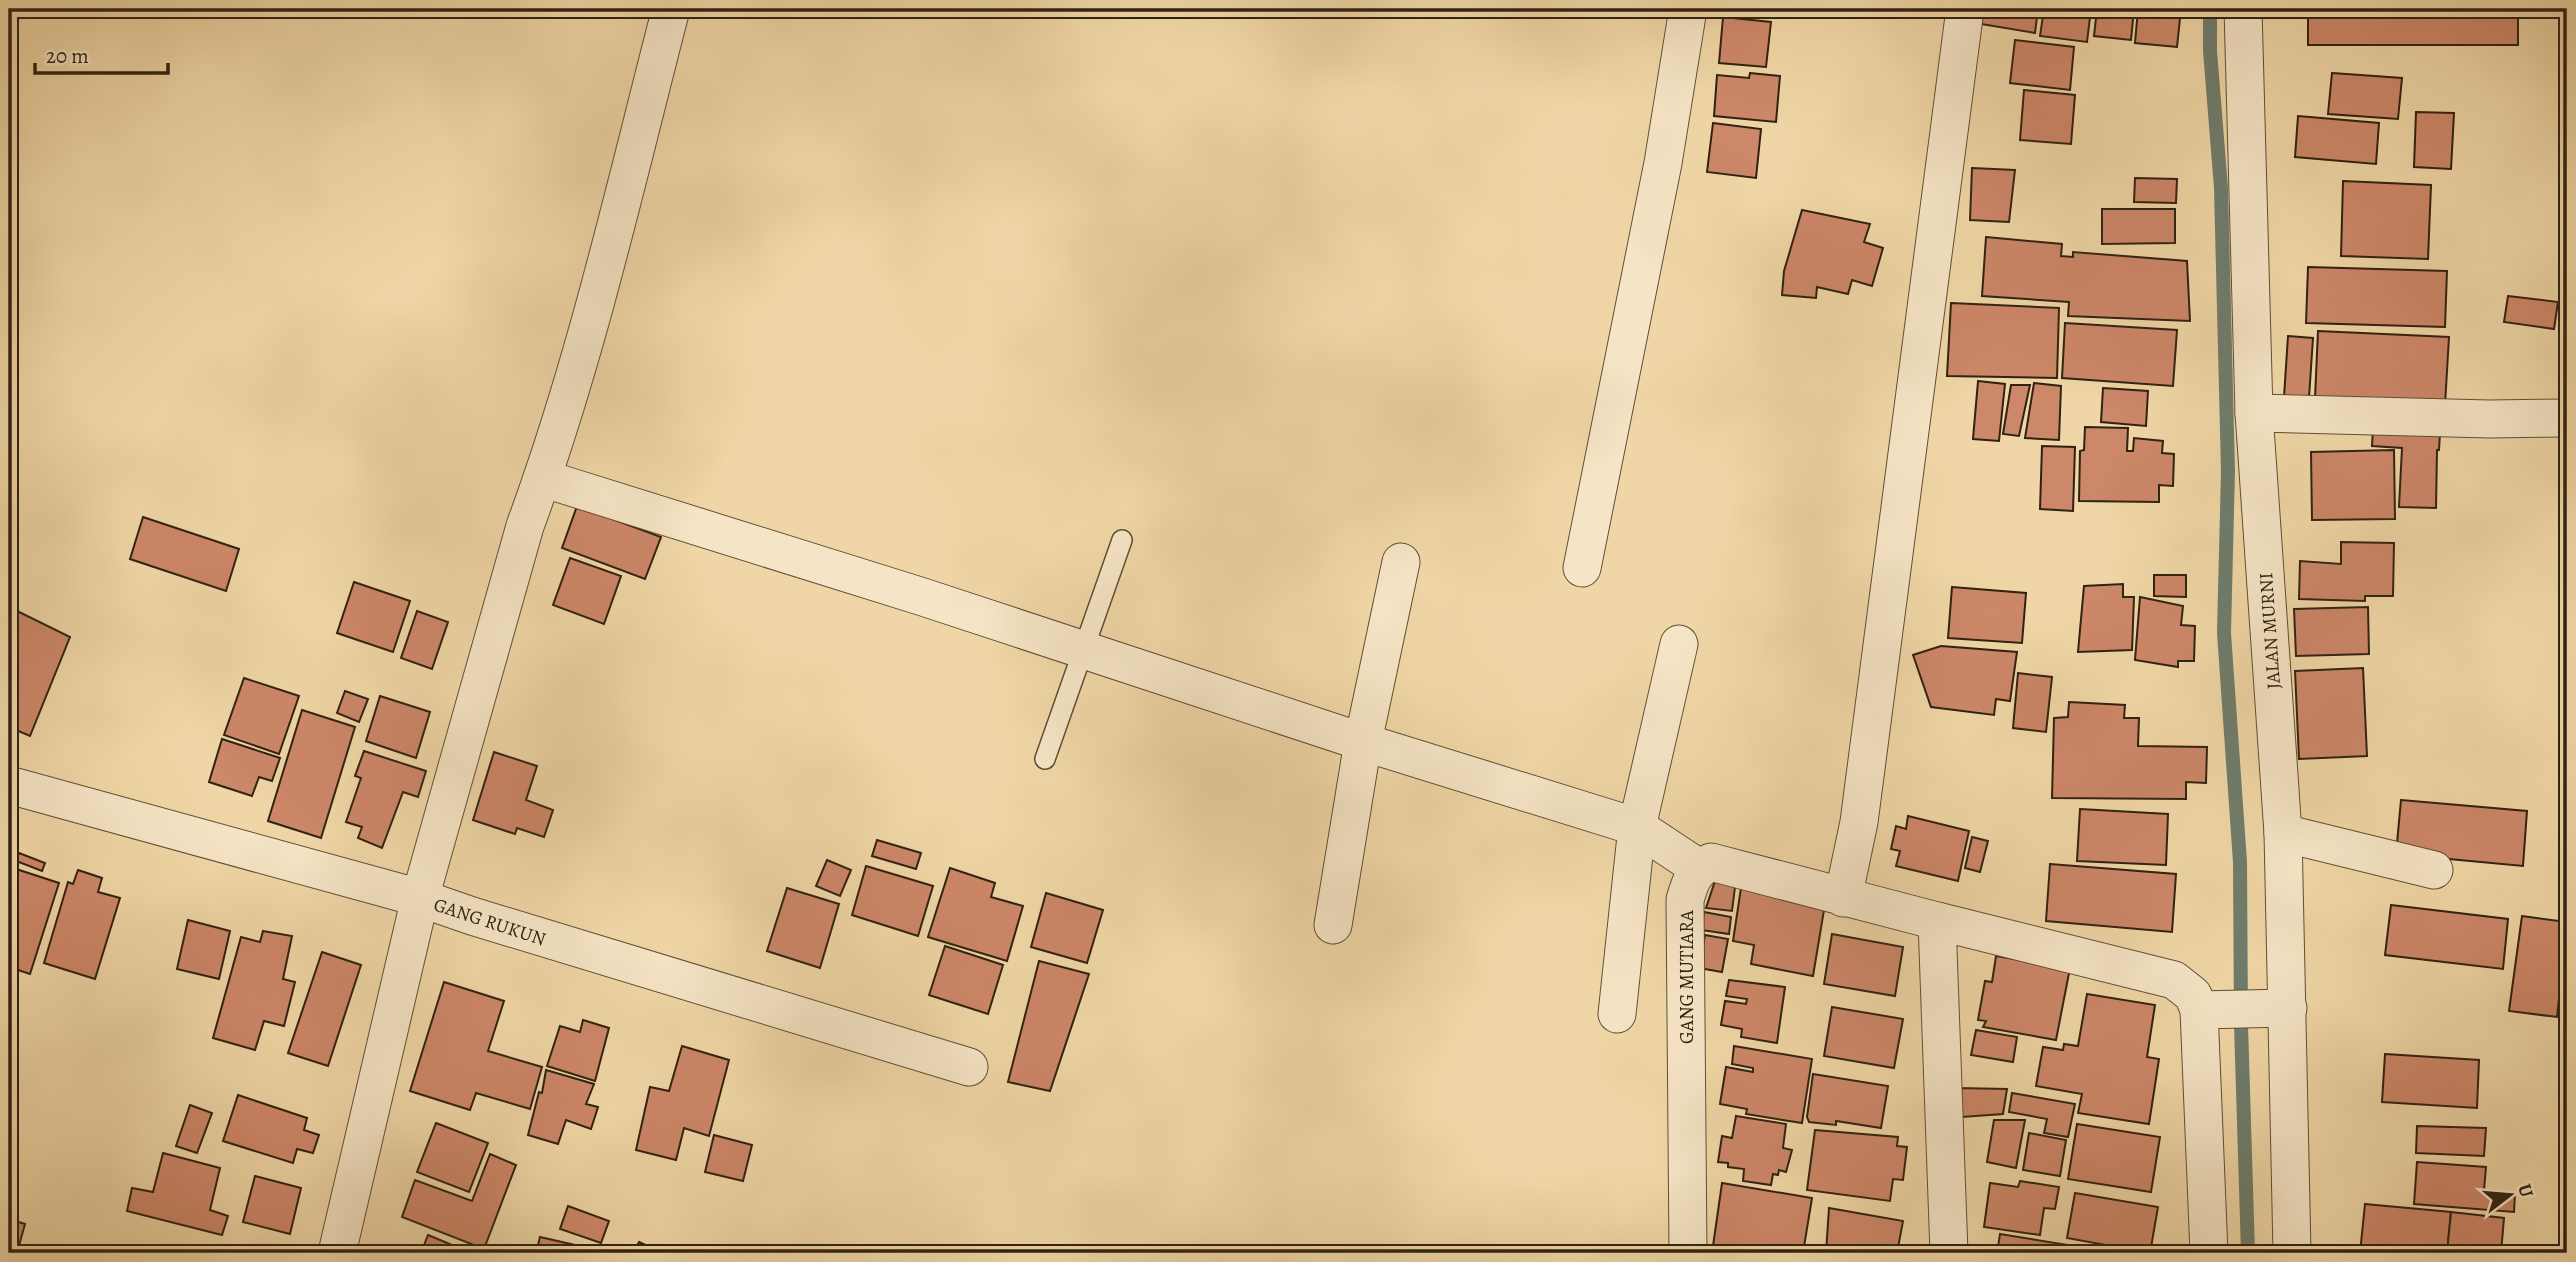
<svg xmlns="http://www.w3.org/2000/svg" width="2576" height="1262" font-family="Alegreya,serif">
	<rect width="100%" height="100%" fill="#f0d6a6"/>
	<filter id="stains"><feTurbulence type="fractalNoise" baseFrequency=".00286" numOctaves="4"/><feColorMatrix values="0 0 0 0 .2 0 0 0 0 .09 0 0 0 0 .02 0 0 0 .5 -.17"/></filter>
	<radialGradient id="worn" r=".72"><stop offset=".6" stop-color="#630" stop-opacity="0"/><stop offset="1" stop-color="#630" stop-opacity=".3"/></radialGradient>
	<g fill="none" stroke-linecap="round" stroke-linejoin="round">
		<polyline stroke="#6f7d6d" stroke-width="14" points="2210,9 2210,51 2221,188 2228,471 2224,633 2240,862 2241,1025 2248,1253"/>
	</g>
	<g fill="#cd8769" stroke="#2f2211" stroke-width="2">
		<polygon points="1724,9 1771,9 1771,16 1723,11"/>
		<polygon points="1977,9 2038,9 2035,33 1975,23"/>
		<polygon points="2044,9 2091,9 2087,42 2040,36"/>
		<polygon points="2097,9 2134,9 2131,40 2094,36"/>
		<polygon points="2138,9 2181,9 2177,47 2135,43"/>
		<rect x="2308" y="9" width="210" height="36"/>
		<polygon points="1723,17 1771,22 1766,67 1719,63"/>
		<polygon points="2015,40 2074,47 2070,90 2010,83"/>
		<polygon points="1750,73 1780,76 1776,122 1714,116 1717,75 1749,78"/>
		<polygon points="2332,73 2402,78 2398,119 2328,114"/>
		<polygon points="2024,90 2075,95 2071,144 2020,140"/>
		<polygon points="2416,112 2454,113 2451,169 2414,167"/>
		<polygon points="2298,116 2379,123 2376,164 2295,157"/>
		<polygon points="1713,123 1761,129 1756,178 1707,172"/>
		<polygon points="1972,168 2015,170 2009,222 1970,220"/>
		<polygon points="2135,178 2177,179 2176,203 2134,202"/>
		<polygon points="2343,181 2431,185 2428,259 2341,256"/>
		<polygon points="2102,209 2175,209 2175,243 2102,244"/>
		<polygon points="1802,210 1870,224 1864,242 1883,248 1872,286 1852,280 1848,294 1817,287 1816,298 1782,295 1784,271"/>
		<polygon points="1986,237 2062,244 2061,256 2073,257 2073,252 2187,261 2190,321 2068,316 2069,302 1982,296"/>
		<polygon points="2308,267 2447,271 2445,327 2306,323"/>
		<polygon points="2508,296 2558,302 2554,329 2504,322"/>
		<polygon points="1951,303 2059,308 2057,378 1947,376"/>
		<polygon points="2065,323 2177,330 2173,386 2062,378"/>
		<polygon points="2318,331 2449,337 2445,405 2315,398"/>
		<polygon points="2288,336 2313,338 2309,398 2284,397"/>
		<polygon points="1978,381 2005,384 1999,441 1973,439"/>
		<polygon points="2034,383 2061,386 2059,440 2025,438"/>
		<polygon points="2011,385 2030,385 2019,436 2003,434"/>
		<polygon points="2103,388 2148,391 2146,426 2101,422"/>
		<polygon points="2085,427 2128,428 2127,451 2133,451 2134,438 2163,441 2162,453 2174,454 2173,486 2159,485 2159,502 2079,501 2080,451 2084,450"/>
		<polygon points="2373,429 2440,433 2439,450 2437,450 2436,508 2399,507 2402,448 2372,446"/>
		<polygon points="2042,446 2075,447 2073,511 2040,509"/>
		<polygon points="2394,450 2395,519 2312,520 2311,452"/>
		<polygon points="577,506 661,537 645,579 562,548"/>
		<polygon points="143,517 239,549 226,591 130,559"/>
		<polygon points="2341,542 2394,543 2393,596 2365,596 2365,601 2299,599 2300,561 2341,564"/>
		<polygon points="570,558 621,576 604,624 553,605"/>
		<polygon points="2154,575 2186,575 2186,597 2154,596"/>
		<polygon points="354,582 410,601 393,652 337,633"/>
		<polygon points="2123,584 2123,597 2134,597 2132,650 2078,652 2084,586"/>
		<polygon points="1952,587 2026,593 2022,643 1948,638"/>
		<polygon points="2140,597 2183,606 2181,625 2195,626 2194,661 2178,661 2178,667 2135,660"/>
		<polygon points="9,607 70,637 30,736 9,727"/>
		<polygon points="2368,607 2369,654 2296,656 2294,609"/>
		<polygon points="417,611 448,622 432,669 401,658"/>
		<polygon points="1941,646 2017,652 2010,701 1996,699 1994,715 1931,707 1913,655"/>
		<polygon points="2363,668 2367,756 2299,759 2295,671"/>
		<polygon points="2018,673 2052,677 2046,732 2013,728"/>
		<polygon points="244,678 299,696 279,754 224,735"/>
		<polygon points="345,691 368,699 359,722 337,713"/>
		<polygon points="380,696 430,712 416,758 366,741"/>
		<polygon points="2069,702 2125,705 2124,718 2139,718 2138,746 2207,747 2206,783 2186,782 2186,799 2052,798 2054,718 2068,717"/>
		<polygon points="302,710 355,727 321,838 268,821"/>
		<polygon points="222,739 280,758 272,781 259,777 252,796 209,782"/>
		<polygon points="364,751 426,771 418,797 403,792 382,848 358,838 362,827 346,822 361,778 355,776"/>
		<polygon points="494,752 537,766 526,800 553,810 544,837 517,828 515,834 473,820"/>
		<polygon points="2401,800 2527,811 2523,866 2396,854"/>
		<polygon points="2080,809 2168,814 2166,865 2077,861"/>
		<polygon points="1908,816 1969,831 1958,881 1896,866 1900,851 1891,849 1896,826 1906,829"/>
		<polygon points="1972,837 1988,841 1980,872 1965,868"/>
		<polygon points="877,840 921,853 916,869 872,856"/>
		<polygon points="19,853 45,863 42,871 16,861"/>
		<polygon points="827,860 851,870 840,896 816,886"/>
		<polygon points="2050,864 2176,874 2172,932 2046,921"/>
		<polygon points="866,866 933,886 918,936 852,915"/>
		<polygon points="10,867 59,883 30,974 9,967"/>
		<polygon points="950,868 995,883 991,897 1023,906 1007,961 928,937"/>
		<polygon points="78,870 102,878 98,892 120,898 95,979 44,963 68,882 73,884"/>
		<polygon points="1715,881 1735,887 1732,911 1706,908"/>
		<polygon points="787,888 839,904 820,968 767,951"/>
		<polygon points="1741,888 1825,904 1813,976 1751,964 1754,945 1733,941"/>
		<polygon points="1046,893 1103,910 1087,963 1031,947"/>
		<polygon points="2391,905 2508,919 2503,969 2385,955"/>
		<polygon points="1704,912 1731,917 1729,934 1701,930"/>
		<polygon points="2522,916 2567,922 2557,1017 2509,1011"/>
		<polygon points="188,920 230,931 219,979 177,969"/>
		<polygon points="263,931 292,936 283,979 295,982 284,1026 264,1021 255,1050 213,1038 241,937 260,942"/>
		<polygon points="1832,934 1903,947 1895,996 1824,984"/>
		<polygon points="1705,935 1728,939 1722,972 1699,968"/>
		<polygon points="945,946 1003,965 988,1014 929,995"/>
		<polygon points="322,952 361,965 328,1066 288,1053"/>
		<polygon points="1996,956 2070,968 2056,1040 1983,1027 1986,1021 1978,1020 1985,981 1992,982"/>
		<polygon points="1039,961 1089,974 1050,1091 1008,1082"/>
		<polygon points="1729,980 1785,987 1777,1043 1741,1037 1742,1029 1721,1025 1725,1001 1746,1004 1747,999 1726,996"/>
		<polygon points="444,982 504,1001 488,1051 542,1067 530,1109 476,1093 470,1110 410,1091"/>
		<polygon points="2087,994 2155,1005 2147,1057 2159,1059 2149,1124 2078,1113 2082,1094 2036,1086 2043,1047 2063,1050 2064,1044 2078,1046"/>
		<polygon points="1832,1007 1903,1019 1894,1068 1824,1056"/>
		<polygon points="583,1020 609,1028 595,1081 547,1066 560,1026 580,1032"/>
		<polygon points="1976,1030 2017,1037 2013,1062 1971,1055"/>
		<polygon points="682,1046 729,1060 709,1136 684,1128 676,1160 636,1150 650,1087 669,1091"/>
		<polygon points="1734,1046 1812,1059 1802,1123 1746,1114 1747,1109 1720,1104 1726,1067 1753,1072 1753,1068 1732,1064"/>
		<polygon points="2385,1054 2479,1060 2477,1108 2382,1102"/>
		<polygon points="546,1070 594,1084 586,1104 598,1107 591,1129 566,1120 558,1144 528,1135 539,1092 542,1093"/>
		<polygon points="1813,1074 1888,1086 1881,1128 1836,1121 1836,1125 1809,1122 1807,1117"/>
		<polygon points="1956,1088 2007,1089 2003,1114 1962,1117"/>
		<polygon points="2012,1093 2075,1104 2068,1137 2044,1133 2047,1119 2009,1112"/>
		<polygon points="238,1095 307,1118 304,1130 319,1135 313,1153 297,1149 293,1163 223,1141"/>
		<polygon points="190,1105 212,1113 197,1153 176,1146"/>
		<polygon points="1736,1116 1786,1124 1783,1148 1792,1150 1786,1172 1779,1170 1778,1175 1773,1174 1771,1185 1743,1181 1744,1169 1728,1167 1728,1163 1718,1162 1722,1136 1732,1138"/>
		<polygon points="1994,1120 2025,1120 2016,1168 1987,1162"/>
		<polygon points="436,1123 488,1143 469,1192 417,1172"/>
		<polygon points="2077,1124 2160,1137 2151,1192 2068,1179"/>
		<polygon points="2417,1126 2486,1128 2484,1156 2416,1153"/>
		<polygon points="1815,1130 1898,1137 1897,1146 1907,1147 1903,1180 1893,1179 1890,1201 1807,1190"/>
		<polygon points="2029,1133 2066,1140 2060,1176 2023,1170"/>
		<polygon points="714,1135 752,1145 743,1181 705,1172"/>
		<polygon points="163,1153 220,1168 210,1210 228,1216 222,1235 127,1211 132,1188 153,1192"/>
		<polygon points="490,1154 516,1165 484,1249 402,1217 415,1180 472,1201"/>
		<polygon points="2417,1162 2486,1167 2484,1190 2515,1193 2514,1212 2414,1204"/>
		<polygon points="255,1176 301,1188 290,1234 243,1222"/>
		<polygon points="2020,1181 2059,1187 2055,1209 2044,1208 2040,1235 1984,1227 1990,1183 2018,1187"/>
		<polygon points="1722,1183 1812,1198 1803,1253 1761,1251 1761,1253 1712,1253"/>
		<polygon points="2075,1193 2158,1207 2150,1253 2067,1238"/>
		<polygon points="2365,1204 2451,1212 2447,1253 2360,1253"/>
		<polygon points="568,1206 609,1221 601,1243 560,1229"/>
		<polygon points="1829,1208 1903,1221 1897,1253 1826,1253"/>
		<polygon points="2451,1212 2504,1218 2501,1253 2447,1253"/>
		<polygon points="9,1219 25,1224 17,1253 9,1253"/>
		<polygon points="2000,1234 2074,1246 2073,1253 1997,1253"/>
		<polygon points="428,1235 469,1252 468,1253 421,1253"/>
		<polygon points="540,1237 597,1250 596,1253 536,1253"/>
		<polygon points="639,1242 658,1251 657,1253 633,1253"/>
		<polygon points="2078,1246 2107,1251 2107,1253 2077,1253"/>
	</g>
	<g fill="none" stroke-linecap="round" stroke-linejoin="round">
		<defs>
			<polyline id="lane" points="1045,759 1122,540"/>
			<g id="street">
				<polyline points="2243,9 2254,413 2283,833 2292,1253"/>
				<polyline points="2254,413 2489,419 2567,418"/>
				<polyline points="542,478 923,597 1363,742 1637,827 1699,868"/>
				<polyline points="1582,568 1663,163 1688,9"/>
				<polyline points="9,785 420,898 472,916 969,1067"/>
				<polyline points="2283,833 2434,870"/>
				<polyline points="1843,898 1859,822 1965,9"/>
				<polyline points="1333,925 1363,742 1401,562"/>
				<polyline points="2199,1010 2288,1008"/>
				<polyline points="1617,1014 1637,827 1679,644"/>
				<path d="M337 1253 420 898 525 526C587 358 626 182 671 9"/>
				<path d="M1688 1253 1685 900C1690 882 1694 870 1711 862L1937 921"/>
				<polyline points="1949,1253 1937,921 2174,980 2193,995 2199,1010 2209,1253"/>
			</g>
		</defs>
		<use href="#lane" stroke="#5f4f36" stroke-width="22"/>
		<use href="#street" stroke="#5f4f36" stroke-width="39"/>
		<use href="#lane" stroke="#f5e4c5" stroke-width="19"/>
		<use href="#street" stroke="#f5e4c5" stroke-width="37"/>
	</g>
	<g text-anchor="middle" stroke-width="5" stroke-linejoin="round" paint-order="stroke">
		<g font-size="19" fill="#2f2211" stroke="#f5e4c5">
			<text transform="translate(2269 631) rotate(-94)" y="7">JALAN MURNI</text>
			<text transform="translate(490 921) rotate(18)" y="7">GANG RUKUN</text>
			<text transform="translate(1686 977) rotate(-90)" y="7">GANG MUTIARA</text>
		</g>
	</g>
	<rect width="2576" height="1262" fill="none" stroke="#f0d6a6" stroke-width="35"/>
	<rect x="10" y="10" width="2555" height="1241" fill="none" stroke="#2f2211" stroke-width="3.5"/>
	<rect x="18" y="18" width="2541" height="1227" fill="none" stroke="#2f2211" stroke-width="2"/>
	<g transform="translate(2510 1195) rotate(74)" stroke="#f5e4c5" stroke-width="5" paint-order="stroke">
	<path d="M0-5L12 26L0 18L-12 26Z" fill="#2f2211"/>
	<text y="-10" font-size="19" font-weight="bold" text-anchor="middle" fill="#2f2211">U</text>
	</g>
	<path d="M35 63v10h133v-10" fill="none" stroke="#2f2211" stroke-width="3.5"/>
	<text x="46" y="63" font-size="21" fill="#2f2211" stroke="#f5e4c5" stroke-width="5" paint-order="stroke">20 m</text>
	<rect width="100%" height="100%" filter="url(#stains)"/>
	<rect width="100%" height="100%" fill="url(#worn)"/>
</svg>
